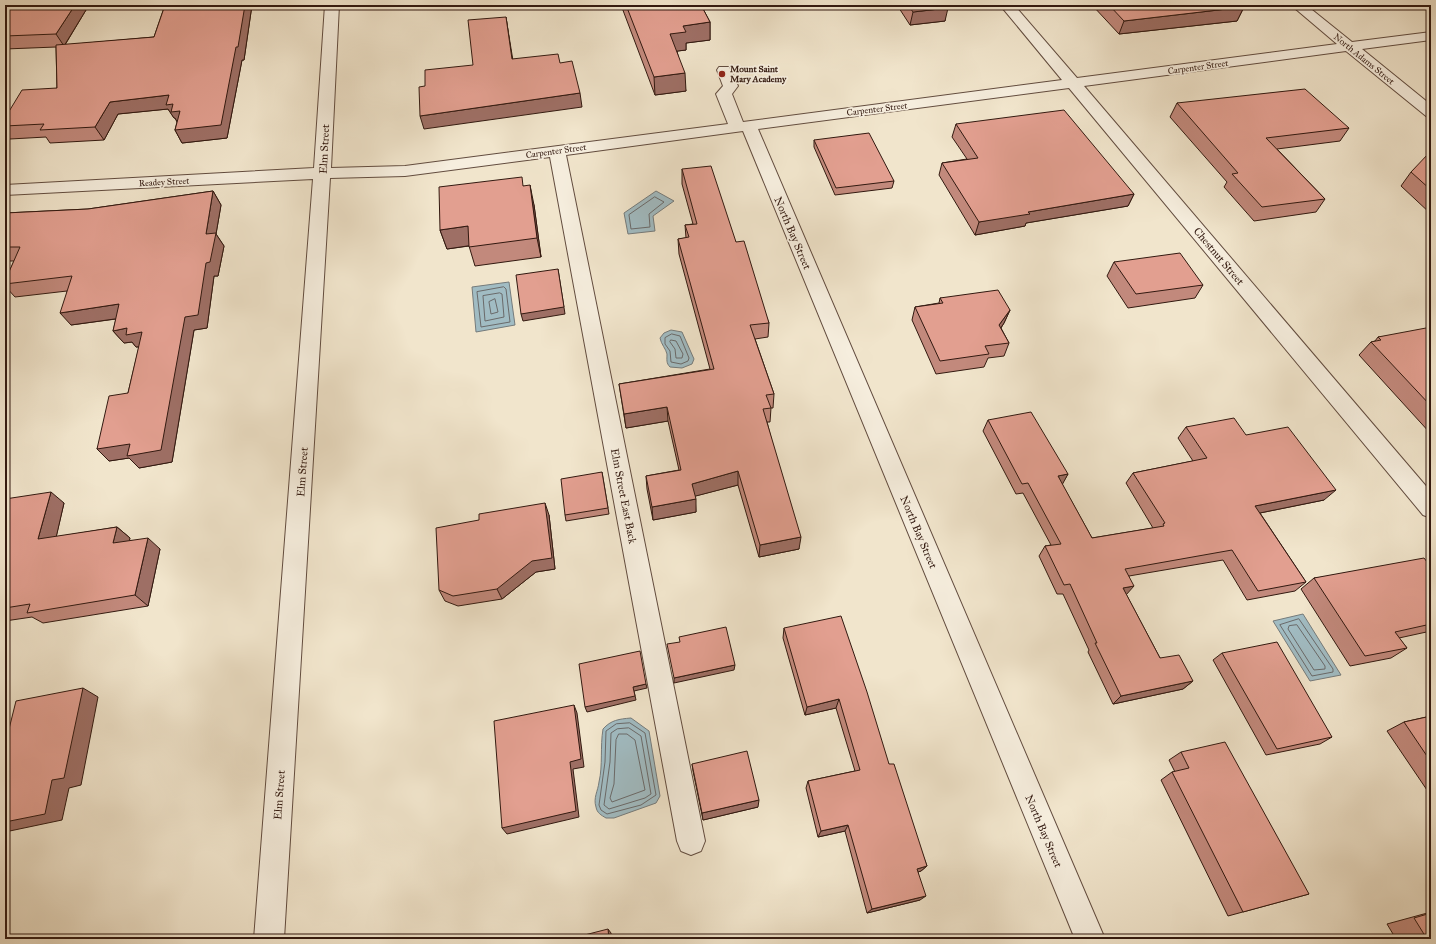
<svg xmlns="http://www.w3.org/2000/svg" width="1436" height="944" font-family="'IM FELL Great Primer',serif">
	<rect width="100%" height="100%" fill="#f1e5cc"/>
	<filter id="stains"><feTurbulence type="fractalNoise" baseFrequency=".005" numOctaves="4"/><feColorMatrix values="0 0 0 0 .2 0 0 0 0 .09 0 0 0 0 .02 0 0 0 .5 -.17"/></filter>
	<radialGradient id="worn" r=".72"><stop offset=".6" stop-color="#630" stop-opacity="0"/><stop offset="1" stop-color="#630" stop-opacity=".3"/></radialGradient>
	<g fill="#a1bcc3" stroke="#757b7b">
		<polygon points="656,191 674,201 653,216 655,231 628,234 624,213"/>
		<polygon points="509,282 515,325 476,332 472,287"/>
		<path d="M671 330 682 332 694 359 692 364 682 368 670 367C666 363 667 360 667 354 666 349 661 344 660 338L664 333Z"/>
		<polygon points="1303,614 1341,675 1310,681 1273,621"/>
		<path d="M631 718 649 731 660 796 656 803 614 818H606C601 815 597 813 596 807 593 798 598 791 599 782 603 765 600 747 603 729 611 720 619 719 631 718Z"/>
	</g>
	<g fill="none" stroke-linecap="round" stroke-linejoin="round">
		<g stroke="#6a6a6a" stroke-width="1">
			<polygon points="655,197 664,202 649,214 650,227 631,229 629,215"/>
			<polygon points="504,287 506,289 510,322 481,327 477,292"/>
			<polygon points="500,293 502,294 504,317 485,321 483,296"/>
			<polygon points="495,299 498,312 491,314 489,302"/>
			<polygon points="672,334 680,336 689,358 688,361 681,364 671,362 670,351 665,344 665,338"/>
			<polygon points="671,340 676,341 683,354 682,358 676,358 675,349 670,342"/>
			<polygon points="1299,619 1333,669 1333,672 1312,676 1280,625"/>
			<polygon points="1297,625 1325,666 1325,669 1314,670 1288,629 1289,626"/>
			<polygon points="630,723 645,733 656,795 641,805 607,814 601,810 599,805 605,762 606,731 616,724"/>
			<polygon points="629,728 641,736 651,794 645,798 609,809 604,805 610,762 611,733 617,729"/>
			<polygon points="619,734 627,734 635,740 645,790 612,802 610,798 614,784 616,740"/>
		</g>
		<defs>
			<polygon id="minor" points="325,5 339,5 331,168 405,166 728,124 716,94 723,86 717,70 719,67 729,67 738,86 732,94 743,122 1062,80 1000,5 1014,5 1077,78 1337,44 1291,5 1306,5 1352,42 1431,32 1431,40 1362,49 1431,105 1431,118 1426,116 1346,51 1084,86 1431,492 1431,518 1423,515 1069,88 758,129 1105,939 1075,939 743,131 566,155 705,841 701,851 691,855 681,851 677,841 550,157 405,176 330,178 284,939 254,939 313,179 5,195 5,185 314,168"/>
		</defs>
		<use href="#minor" stroke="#624c3f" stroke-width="2"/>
		<use href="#minor" fill="#f6eede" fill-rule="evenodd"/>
	</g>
	<g fill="#c2897c" stroke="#321910">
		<polygon points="5,5 89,5 65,45 154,37 165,5 252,5 244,60 242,60 227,138 182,143 175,130 177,122 175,118 174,118 168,109 118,114 104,140 50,143 46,137 10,139 5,133 5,118 57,88 56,47 5,49"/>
		<polygon points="621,5 701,5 710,22 710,40 686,43 686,50 677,51 686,91 655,95"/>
		<polygon points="897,5 946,5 945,21 910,25"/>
		<polygon points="1092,5 1241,5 1244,7 1237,21 1119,34"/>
		<polygon points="1388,5 1401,5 1392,8"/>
		<polygon points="1177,103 1349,128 1340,141 1277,149 1325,199 1316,212 1254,221 1224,187 1227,182 1170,117"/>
		<polygon points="956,124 1134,194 1128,206 1026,223 1025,226 975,235 939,175 942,163 967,159 952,137"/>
		<polygon points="814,140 894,181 892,188 835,195 814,147"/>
		<polygon points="1431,155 1431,214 1401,186 1411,172"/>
		<polygon points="682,169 736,242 769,323 768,337 755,339 774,394 773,408 771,408 770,422 767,422 799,549 759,557 738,485 695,496 696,512 653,520 647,489 646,476 679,470 668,421 626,428 619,384 710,369 679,254 678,239 686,238 685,225 693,224 682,184"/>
		<polygon points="524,186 534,205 541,257 475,266 469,246 447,249 440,230"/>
		<polygon points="213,191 221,205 216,234 224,246 218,276 214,276 207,328 194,330 172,462 139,468 129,458 109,461 97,449 128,393 139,347 136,347 132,342 124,343 113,331 116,319 71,325 67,291 15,297 5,286 5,281 14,261 5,261 5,213 88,209"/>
		<polygon points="1114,262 1203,285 1195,298 1128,308 1107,276"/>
		<polygon points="940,298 1010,310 1004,323 1001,328 1009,343 1004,356 988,358 984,367 936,374 912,320 915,307 939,303"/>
		<polygon points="1431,332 1431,434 1359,355 1371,342 1375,341 1378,337"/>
		<polygon points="988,420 1068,474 1062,484 1092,538 1153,528 1126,483 1133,473 1193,461 1178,438 1186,427 1246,435 1324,500 1260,513 1306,582 1295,591 1247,600 1223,560 1129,576 1126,594 1160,658 1193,681 1183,689 1113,704 1088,652 1089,650 1063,594 1057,594 1039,556 1045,546 1051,545 1023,493 1016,494 983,431"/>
		<polygon points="602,472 609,514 566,521 565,515"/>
		<polygon points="5,499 64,503 56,537 117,527 130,538 129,540 160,549 148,606 43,623 32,617 5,621"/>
		<polygon points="549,515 555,569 536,572 502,599 458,606 445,601 439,590"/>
		<polygon points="1431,567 1431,631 1399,638 1407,648 1391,658 1350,666 1301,589 1314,578"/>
		<polygon points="784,628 889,764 927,866 921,871 918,872 920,900 867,913 845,831 818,837 806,788 808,781 855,771 836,708 805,715 783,638"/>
		<polygon points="1222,653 1332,737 1320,744 1266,755 1213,660"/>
		<polygon points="1431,716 1431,792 1429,793 1387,731 1404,722"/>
		<polygon points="1181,752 1309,894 1228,916 1161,780 1172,772 1175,772 1169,760"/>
		<polygon points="692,764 758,807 703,820 693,771"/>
		<polygon points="1431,912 1431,939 1396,939 1387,924"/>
	</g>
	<g fill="#9e6f65" stroke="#321910">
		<polygon points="75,5 89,5 64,46 56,34"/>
		<polygon points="245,5 252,5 244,60 242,60 227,138 182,143 175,130"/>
		<polygon points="1394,5 1401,5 1392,8"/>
		<polygon points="1244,7 1237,21 1119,34 1124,21"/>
		<polygon points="948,8 945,21 910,25 913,12"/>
		<polygon points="506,17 508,30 515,73 512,59"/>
		<polygon points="710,22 710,40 686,43 686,50 670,52 670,34 683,26"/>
		<polygon points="685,73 686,91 655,95 654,77"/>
		<polygon points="580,93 582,107 424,129 420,116"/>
		<polygon points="169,95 180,111 179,125 175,118 174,118 168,109 118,114 104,140 95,127 110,102"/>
		<polygon points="530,185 534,205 541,257 537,238"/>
		<polygon points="213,191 221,205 216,234 224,246 218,276 214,276 207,328 194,330 172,462 139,468 129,458 109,461 97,449 185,317 206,234"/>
		<polygon points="1134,194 1128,206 1026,223 1025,226 975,235 979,222 1028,212"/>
		<polygon points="468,226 474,245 447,249 440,230"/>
		<polygon points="558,269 565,314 523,321 521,314"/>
		<polygon points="119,304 129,317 71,325 60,313"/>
		<polygon points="1010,310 1004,323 994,338 999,325"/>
		<polygon points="127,328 142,332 152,345 136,347 132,342 124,343 113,331"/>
		<polygon points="667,407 668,421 626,428 624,414"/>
		<polygon points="738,471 738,485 692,497 692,484"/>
		<polygon points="1068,474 1062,485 1058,476"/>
		<polygon points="1336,490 1324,500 1245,516 1255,506"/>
		<polygon points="51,492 64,503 53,551 38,539"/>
		<polygon points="696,499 696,512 653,520 652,507"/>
		<polygon points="545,503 549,515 555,569 536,572 502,599 497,589"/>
		<polygon points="117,527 130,538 126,554 113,543"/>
		<polygon points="801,537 799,549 759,557 760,545"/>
		<polygon points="148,538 160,549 148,606 135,595"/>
		<polygon points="1134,586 1126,595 1123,588"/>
		<polygon points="735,665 734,670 674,683 674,678"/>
		<polygon points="1193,681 1183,689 1113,704 1121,696"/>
		<polygon points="646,684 647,688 634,691 636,700 587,712 585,707 633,687"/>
		<polygon points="83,688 98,697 81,785 69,788 62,820 5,832 5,822 52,780"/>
		<polygon points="839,699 836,708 805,715 807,707"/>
		<polygon points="574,705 577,713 584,767 573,769 579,817 507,834 502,828"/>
		<polygon points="759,800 758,807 703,820 702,813"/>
		<polygon points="848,825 845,831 818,837 821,831"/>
		<polygon points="927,866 921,871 912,874 917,869"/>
		<polygon points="926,896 920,900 867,913 872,909"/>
		<polygon points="608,929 611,933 612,939 609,939"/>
	</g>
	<g fill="#e29f90" stroke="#321910">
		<polygon points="5,5 75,5 56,34 5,36"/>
		<polygon points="165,5 245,5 238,47 236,47 221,125 175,130 180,111 171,112 173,104 166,105 169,95 110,102 95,127 40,130 44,124 5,126 5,118 22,90 57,88 56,45 154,37"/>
		<polygon points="626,5 701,5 710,22 683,26 686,32 670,34 685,73 654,77"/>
		<polygon points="908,5 946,5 948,8 913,12"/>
		<polygon points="1109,5 1241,5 1244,7 1124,21"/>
		<polygon points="506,17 512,59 558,54 560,63 572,61 580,93 420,116 419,87 425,86 425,70 473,65 468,20"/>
		<polygon points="1305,89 1349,128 1266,138 1325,199 1262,207 1232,174 1238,173 1177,103"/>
		<polygon points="1064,110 1134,194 1028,212 1030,214 979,222 942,163 978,158 956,124"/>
		<polygon points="869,133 894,181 836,188 814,140"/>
		<polygon points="1429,153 1431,155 1431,190 1411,172"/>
		<polygon points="711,166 736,242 744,241 769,323 750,325 774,394 766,395 771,408 763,409 801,537 760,545 738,471 692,484 696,499 652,507 646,476 681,470 667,407 624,414 619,384 714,369 678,239 689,237 685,225 697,224 682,169"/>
		<polygon points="522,177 523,186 530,185 537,238 469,247 468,226 440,230 439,187"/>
		<polygon points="213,191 206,234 216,233 210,262 206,263 198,315 185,317 161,450 127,456 130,444 97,449 109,396 128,393 142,332 126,335 127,328 113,331 119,304 60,313 72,276 5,284 5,281 20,247 5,247 5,213 88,209"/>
		<polygon points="1180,253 1203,285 1136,294 1114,262"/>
		<polygon points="558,269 564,307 521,314 516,275"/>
		<polygon points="998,290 1010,310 999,325 1009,343 985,346 989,354 940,361 915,307 943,303 940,298"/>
		<polygon points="1426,328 1431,332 1431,406 1371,342 1381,340 1378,337"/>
		<polygon points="1031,412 1068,474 1058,476 1092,538 1164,526 1163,524 1165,523 1133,473 1207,458 1186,427 1234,418 1246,435 1288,427 1336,490 1255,506 1306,582 1258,591 1232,550 1125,569 1134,586 1123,588 1160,658 1179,655 1193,681 1121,696 1095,643 1097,643 1070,584 1064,585 1045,546 1061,544 1028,483 1022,484 988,420"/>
		<polygon points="602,472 608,508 565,515 561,479"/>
		<polygon points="51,492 38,539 117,527 113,543 148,538 135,595 27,613 30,604 5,608 5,499"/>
		<polygon points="545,503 552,558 532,561 497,589 453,596 439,590 436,528 479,520 479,514"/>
		<polygon points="1424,558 1431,567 1431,624 1395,632 1407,648 1365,656 1314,578"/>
		<polygon points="841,616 867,692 889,764 894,764 927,866 917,869 926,896 872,909 848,825 821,831 808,781 860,770 839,699 807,707 784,628"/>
		<polygon points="726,627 735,665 674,678 667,644 680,642 679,637"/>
		<polygon points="1277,642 1332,737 1277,749 1222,653"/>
		<polygon points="640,651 646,684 633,687 635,696 585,707 579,664"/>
		<polygon points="83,688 64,778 52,780 45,814 5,822 5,745 16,701"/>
		<polygon points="574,705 581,759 570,762 576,811 502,828 494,721"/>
		<polygon points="1431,716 1431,762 1404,722"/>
		<polygon points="1225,742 1309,894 1243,912 1172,772 1189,768 1181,752"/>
		<polygon points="747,751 759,800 702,813 692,764"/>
		<polygon points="1431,913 1431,939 1427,939 1414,918"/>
		<polygon points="608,929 609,939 569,939"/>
	</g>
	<circle fill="#8f2418" stroke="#f6eede" stroke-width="1.5" cx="722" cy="74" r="4"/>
	<g text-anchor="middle" stroke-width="3.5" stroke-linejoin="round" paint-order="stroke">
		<g font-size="9" fill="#321910" stroke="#f6eede">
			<text transform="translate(1364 59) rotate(39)" y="3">North Adams Street</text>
			<text transform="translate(1198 67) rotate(-8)" y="3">Carpenter Street</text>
			<text transform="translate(877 109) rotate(-7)" y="3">Carpenter Street</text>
			<text transform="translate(556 151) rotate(-8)" y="3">Carpenter Street</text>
			<text transform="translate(164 182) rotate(-3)" y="3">Readey Street</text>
		</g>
		<g font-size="9" font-weight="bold" fill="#321910" stroke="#f6eede" text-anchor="start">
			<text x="730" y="72">Mount Saint<tspan x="730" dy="10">Mary Academy</tspan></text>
		</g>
		<g font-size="11" fill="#321910" stroke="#f6eede">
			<text transform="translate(324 149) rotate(-87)" y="4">Elm Street</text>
			<text transform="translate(793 233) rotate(67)" y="4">North Bay Street</text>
			<text transform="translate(1219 256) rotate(50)" y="4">Chestnut Street</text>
			<text transform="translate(302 472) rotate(-86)" y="4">Elm Street</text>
			<text transform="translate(624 496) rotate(79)" y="4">Elm Street East Back</text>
			<text transform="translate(919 532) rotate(67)" y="4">North Bay Street</text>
			<text transform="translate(279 795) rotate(-86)" y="4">Elm Street</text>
			<text transform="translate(1044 831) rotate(67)" y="4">North Bay Street</text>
		</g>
	</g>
	<rect width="1436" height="944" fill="none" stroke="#f1e5cc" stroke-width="20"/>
	<rect x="6" y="6" width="1424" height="932" fill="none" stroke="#321910" stroke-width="2"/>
	<rect x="10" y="10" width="1416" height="924" fill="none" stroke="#321910"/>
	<rect width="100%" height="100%" filter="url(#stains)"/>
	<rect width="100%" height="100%" fill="url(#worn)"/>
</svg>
